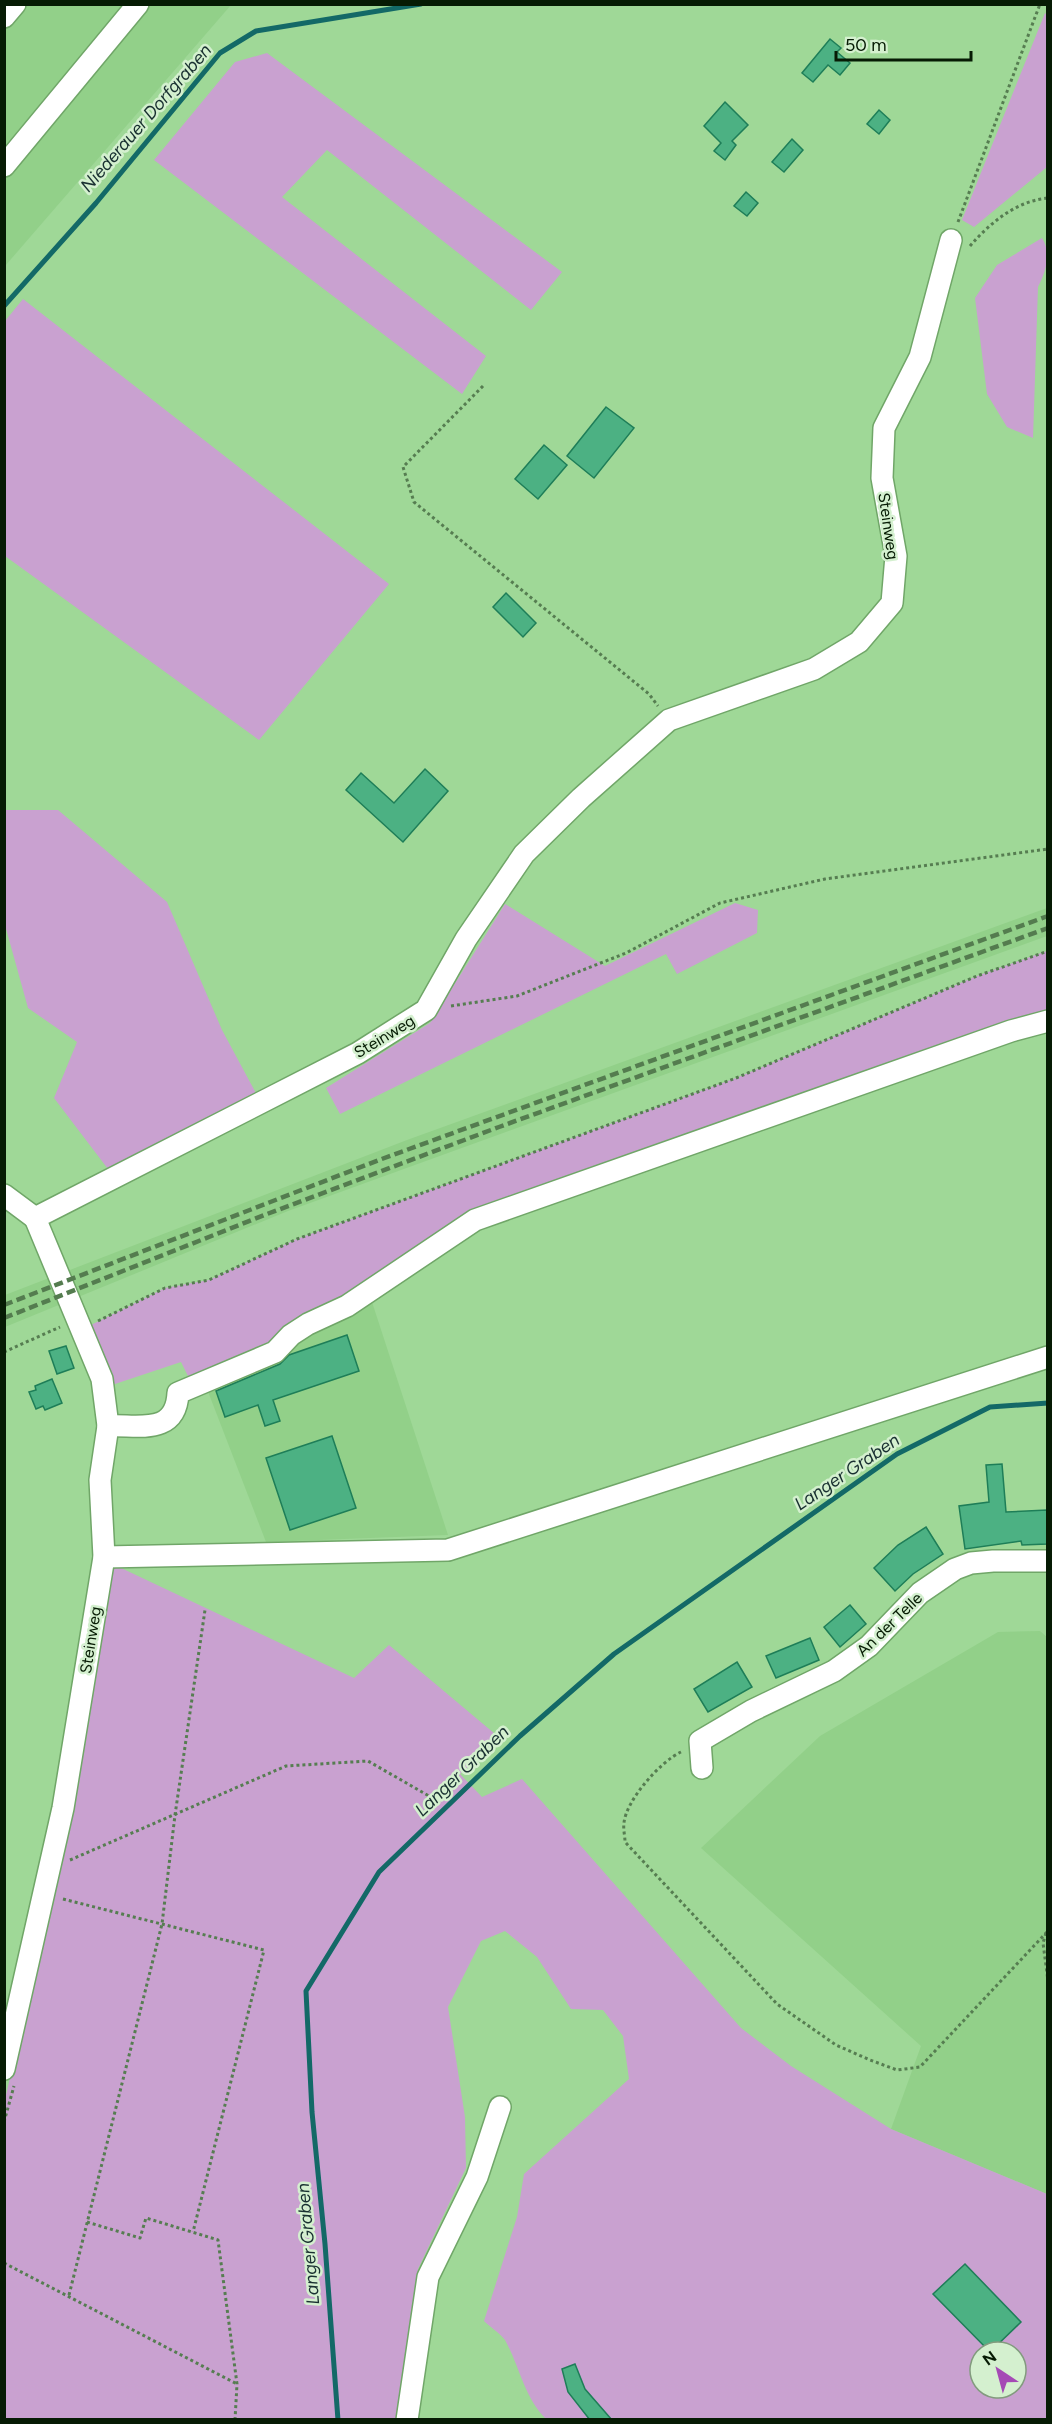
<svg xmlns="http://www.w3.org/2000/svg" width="1052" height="2424" font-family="Figtree,sans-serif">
	<rect width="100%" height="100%" fill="#9fd897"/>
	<g fill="#92d089">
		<polygon points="5,5 231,5 5,266"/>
		<polygon points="1047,908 1047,936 288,1211 5,1327 5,1295 407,1140"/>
		<polygon points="372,1302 448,1535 266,1542 207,1389"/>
		<polygon points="1040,1631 1047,1637 1047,2194 891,2129 921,2046 701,1848 820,1736 998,1632"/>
	</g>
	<g fill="#c9a1d0" fill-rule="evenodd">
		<polygon points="1045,13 1048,16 1047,167 974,227 962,220"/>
		<polygon points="267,53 562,272 531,310 327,150 282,197 486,356 462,394 154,160 235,62"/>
		<path d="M1042 238C1052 254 1046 271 1038 287L1033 438 1007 427 987 394 975 298 997 265Z"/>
		<polygon points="23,299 389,584 259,740 5,556 5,321"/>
		<polygon points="4,810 58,810 167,902 222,1030 257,1095 108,1169 54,1098 77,1042 28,1008 5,925"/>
		<polygon points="735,903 758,910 757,933 677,974 666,954 340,1114 326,1088 430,1023 505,904 605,966"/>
		<polygon points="1047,951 1047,1015 473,1217 378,1281 276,1337 257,1352 190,1380 181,1362 103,1388 81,1330 165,1288 209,1280 297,1239 736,1078 977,976"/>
		<path d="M111 1567H119L354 1678 389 1645 501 1739 460 1774 482 1797 522 1779 741 2028 791 2066 891 2129 1047 2194V2419H546C524 2397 520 2367 505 2340 500 2333 490 2327 484 2321L517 2217 524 2174 629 2079 623 2036 603 2010 571 2009 537 1957 505 1931 481 1941 448 2007 465 2117 466 2168 418 2269 398 2419 5 2420V2099L26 2011ZM980 2352H1016V2388H980Z"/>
	</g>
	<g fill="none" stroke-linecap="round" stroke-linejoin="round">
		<g stroke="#136967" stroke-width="5">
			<polyline points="4,306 96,203 220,53 256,31 421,4"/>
			<polyline points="338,2420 325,2244 312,2112 306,1991 379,1872 520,1736 614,1654 897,1454 990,1407 1048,1403"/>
		</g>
	</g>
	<g fill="#4cb183" stroke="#1e7e58" stroke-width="1.5">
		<polygon points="830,39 841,48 837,52 850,63 840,75 828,65 813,82 802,73"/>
		<polygon points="725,102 748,125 732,141 736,145 725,160 714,151 721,143 704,126"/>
		<polygon points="879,110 890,120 879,134 867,124"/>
		<polygon points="792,139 803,150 784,172 772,162"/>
		<polygon points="746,192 758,203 747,216 734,206"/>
		<polygon points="606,407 634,428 594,478 567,456"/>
		<polygon points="544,445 567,465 538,499 515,479"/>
		<polygon points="506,593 536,623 523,637 493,607"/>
		<polygon points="425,769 448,791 403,842 346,790 361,773 394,803"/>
		<polygon points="347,1335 359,1371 273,1400 280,1421 265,1426 258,1405 225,1417 216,1391 280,1364 289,1355"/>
		<polygon points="66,1346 74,1368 57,1374 49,1351"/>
		<polygon points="52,1379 62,1403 45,1410 43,1406 36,1409 29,1392 36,1390 35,1386"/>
		<polygon points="332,1436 356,1508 290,1530 266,1458"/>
		<polygon points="1002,1464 1006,1512 1047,1510 1047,1544 1022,1545 1021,1541 965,1549 959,1506 989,1502 986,1465"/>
		<polygon points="926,1527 943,1554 913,1574 895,1591 874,1568 898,1545"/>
		<polygon points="850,1605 866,1624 840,1647 824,1627"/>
		<polygon points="810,1638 819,1660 776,1678 766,1656"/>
		<polygon points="737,1662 752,1687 708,1712 694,1689"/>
		<polygon points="965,2264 1021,2322 990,2352 933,2294"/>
		<polygon points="575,2364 585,2389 612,2420 590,2420 568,2392 562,2369"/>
	</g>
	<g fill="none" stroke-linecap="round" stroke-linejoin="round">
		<defs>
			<g id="minor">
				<polyline points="4,17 15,4"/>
				<polyline points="4,166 138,4"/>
				<polyline points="4,1195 35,1218"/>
				<path d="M108 1426C136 1424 176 1437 178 1393L275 1352 291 1335 308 1324 347 1306 475 1220 1011 1031 1048 1021"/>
				<polyline points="104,1557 448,1550 1048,1357"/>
				<polyline points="702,1768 700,1741 751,1711 834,1671 869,1646 920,1593 955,1569 971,1563 993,1561 1048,1561"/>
				<polyline points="4,2069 63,1808 104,1557 100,1480 108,1426 102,1379 35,1218 358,1053 426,1010 466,939 524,854 581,798 669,720 814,669 859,642 892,603 896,556 882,478 884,428 920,357 951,240"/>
				<polyline points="407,2420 428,2277 477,2177 500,2107"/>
			</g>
		</defs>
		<use href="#minor" stroke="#70a668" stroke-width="24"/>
		<g stroke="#567d51" stroke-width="3" stroke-dasharray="3 3" stroke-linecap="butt">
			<polyline points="958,222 1040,4"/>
			<path d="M970 246C990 223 1016 201 1048 198"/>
			<polyline points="483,386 403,467 414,502 649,694 658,706"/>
			<polyline points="451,1006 517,996 626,953 720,903 825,879 1048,849"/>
			<polyline points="98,1321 165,1288 209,1280 297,1239 736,1078 977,976 1048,951"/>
			<polyline points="4,1352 60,1327"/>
			<path d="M681 1752C661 1761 626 1800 624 1823 623 1829 625 1836 625 1842L777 2004 836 2045 870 2060 897 2070 920 2067 1047 1932"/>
			<polyline points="70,1860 286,1766 368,1761 429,1796"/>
			<polyline points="63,1899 264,1950 193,2232"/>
			<polyline points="1046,1933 1043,1943 1048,1981"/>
			<polyline points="4,2122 14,2086"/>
			<polyline points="87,2222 140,2238 146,2218 218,2240 237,2384 235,2420"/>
			<polyline points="4,2263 237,2384"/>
			<polyline points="69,2295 162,1924 175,1815 205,1610"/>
		</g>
		<use href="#minor" stroke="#fff" stroke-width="21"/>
		<g stroke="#547c4f" stroke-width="4.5" stroke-dasharray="9 4.5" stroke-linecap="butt">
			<polyline points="4,1305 379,1160 1048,916"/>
			<polyline points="4,1318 267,1214 499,1127 1048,928"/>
		</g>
	</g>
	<g text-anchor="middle" stroke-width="5" stroke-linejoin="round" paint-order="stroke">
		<g font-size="16" fill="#061b04" stroke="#d4f0cf">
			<text transform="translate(889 526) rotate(82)" y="6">Steinweg</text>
			<text transform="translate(384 1036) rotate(-31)" y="6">Steinweg</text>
			<text transform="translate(889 1624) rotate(-44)" y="6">An der Telle</text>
			<text transform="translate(90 1640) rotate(-81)" y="6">Steinweg</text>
		</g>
		<g font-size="18" font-style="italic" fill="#193031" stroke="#d4f0cf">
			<text transform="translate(146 118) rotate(-49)" y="6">Niederauer Dorfgraben</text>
			<text transform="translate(847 1472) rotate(-34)" y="6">Langer Graben</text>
			<text transform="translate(462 1771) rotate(-44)" y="6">Langer Graben</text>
			<text transform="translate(308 2244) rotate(-95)" y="6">Langer Graben</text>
		</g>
	</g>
	<rect width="1052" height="2424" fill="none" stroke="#061b04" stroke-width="12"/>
	<g transform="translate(998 2370) rotate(324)"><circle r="28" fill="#d4f0cf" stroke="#829b7e" stroke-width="1.5"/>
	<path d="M0-4.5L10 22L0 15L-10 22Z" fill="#a54ab5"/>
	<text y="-9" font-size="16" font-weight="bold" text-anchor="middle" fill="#061b04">N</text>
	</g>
	<path d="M836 51v9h135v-9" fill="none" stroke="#061b04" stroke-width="3"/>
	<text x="845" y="51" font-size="18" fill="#061b04" stroke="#d4f0cf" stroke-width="4.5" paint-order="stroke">50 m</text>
</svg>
